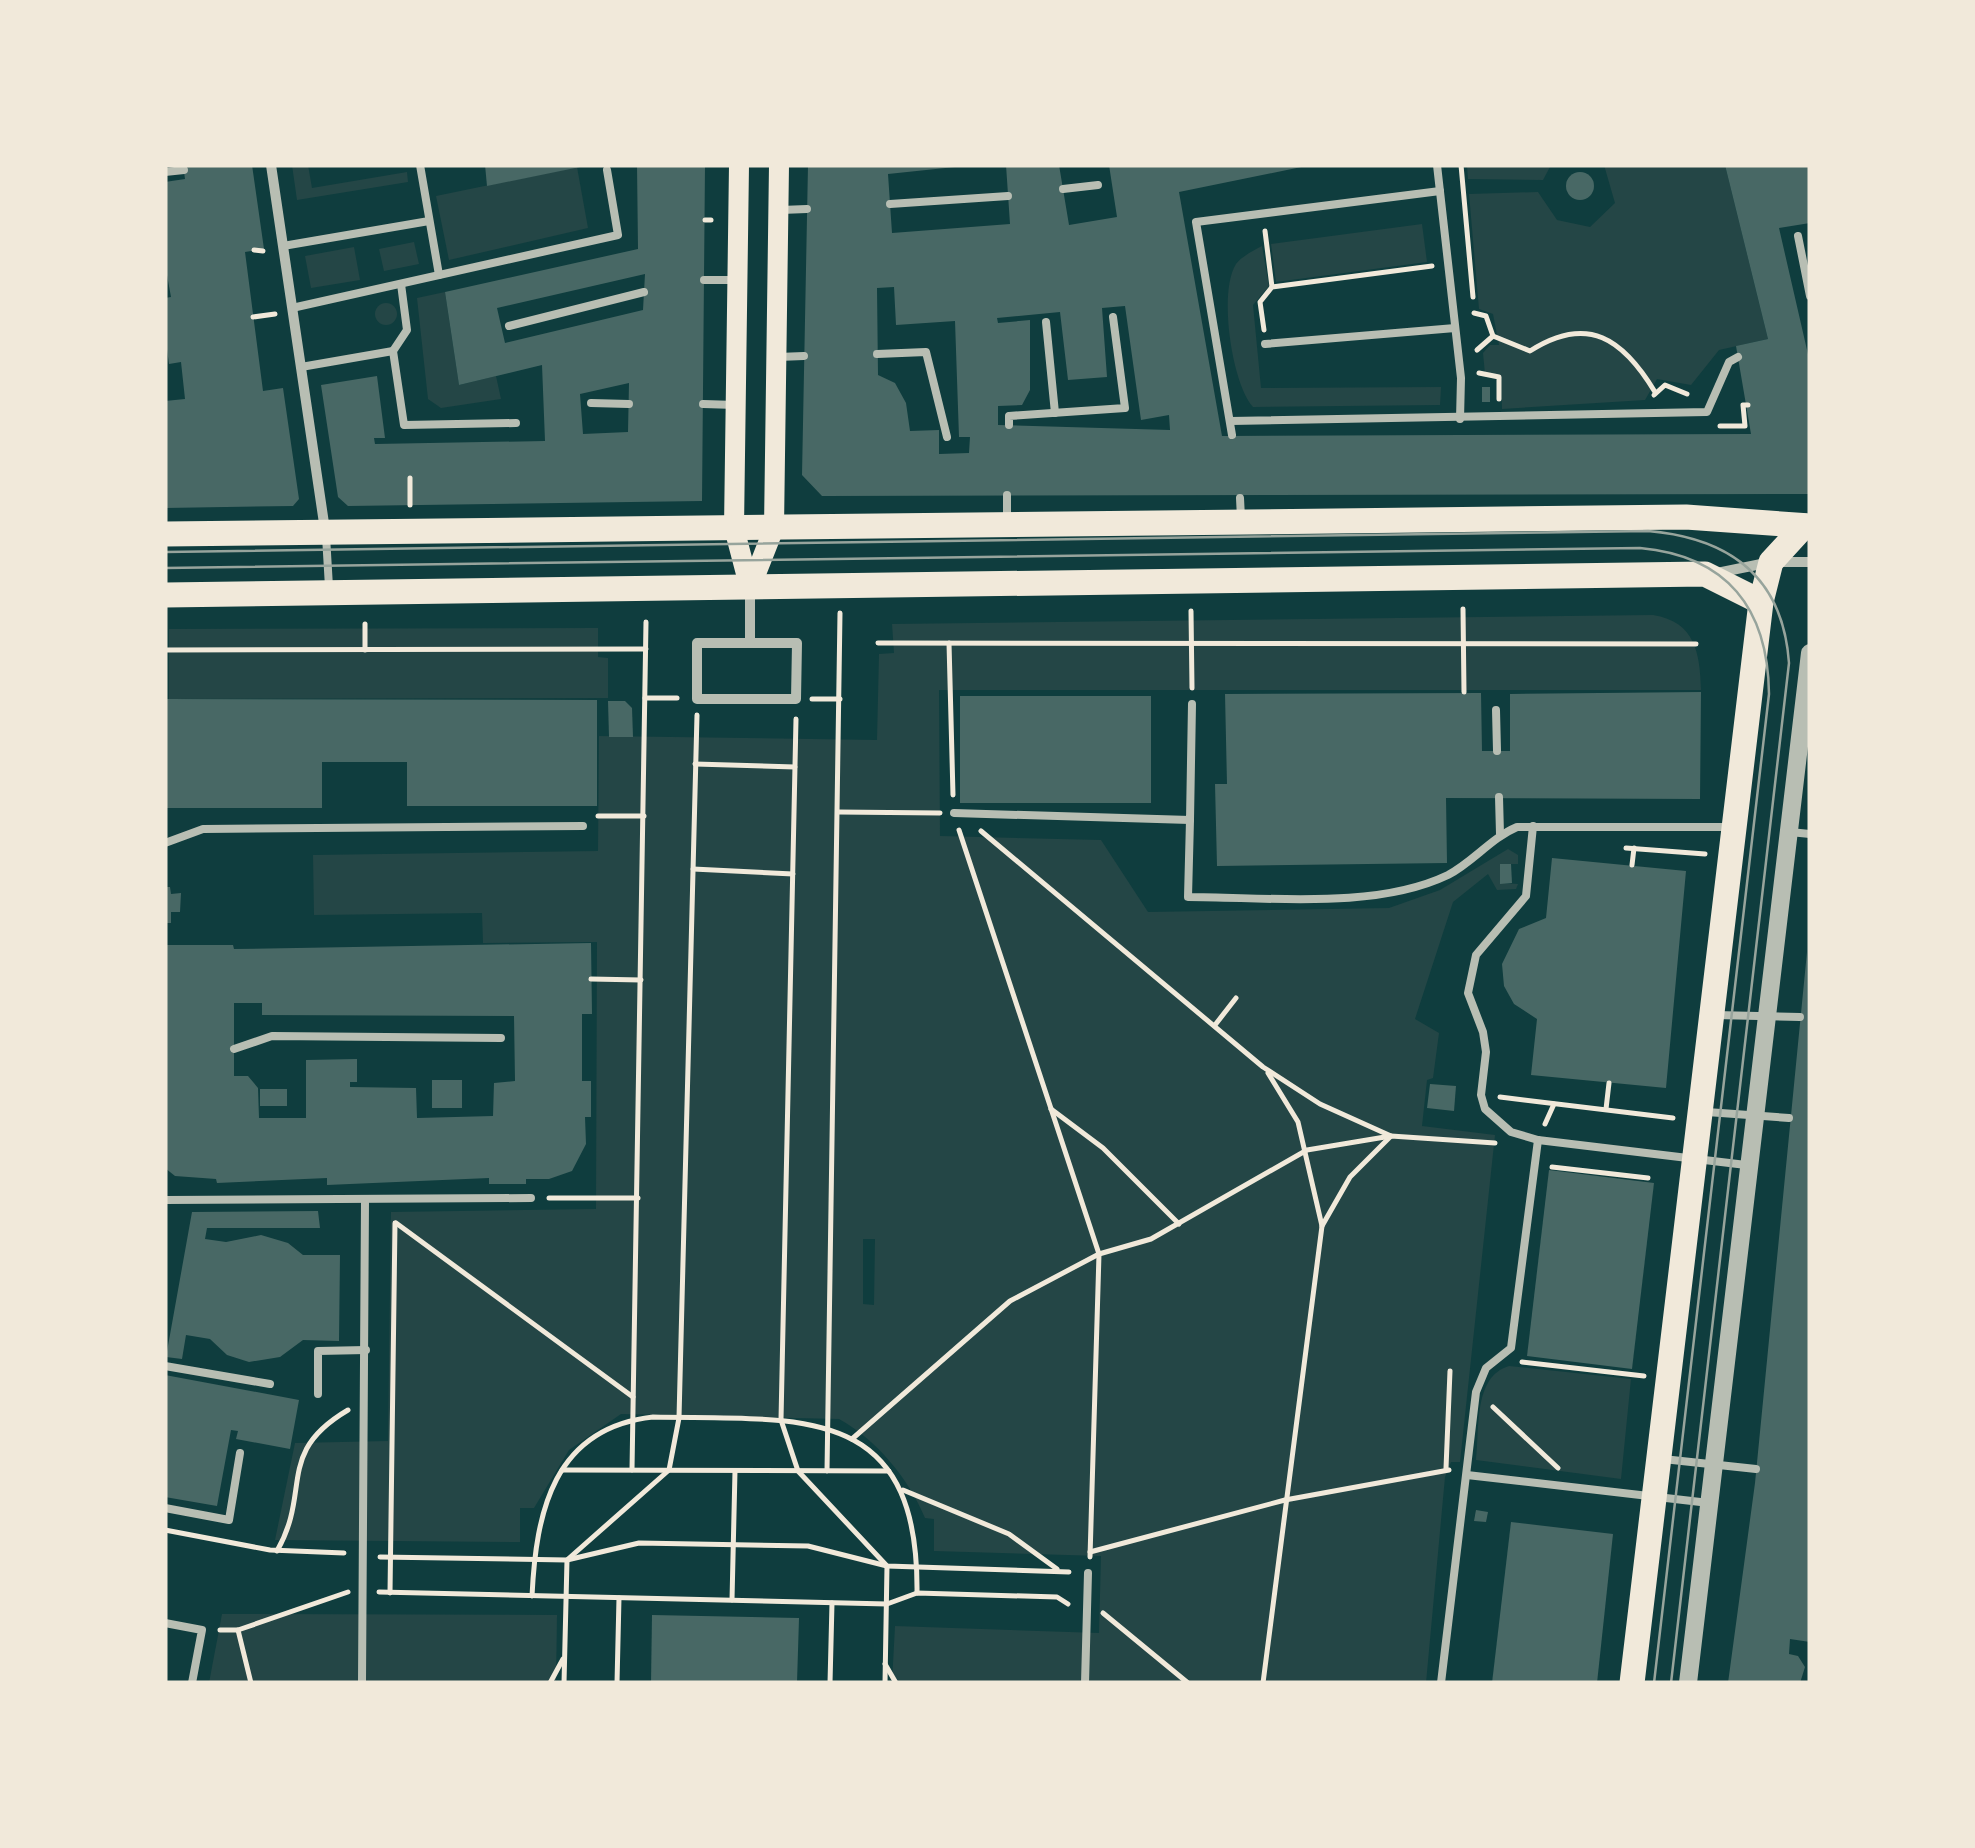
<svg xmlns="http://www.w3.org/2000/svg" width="1975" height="1848" font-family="Helvetica,sans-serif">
	<rect width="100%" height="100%" fill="#0f3d3e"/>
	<g fill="#244646" fill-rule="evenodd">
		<polygon points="292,165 308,165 312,188 407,172 408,182 297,200"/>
		<polygon points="1467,165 1551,165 1543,180 1468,179"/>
		<polygon points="1604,165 1725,165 1768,339 1719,350 1691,385 1657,379 1645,400 1502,409 1501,375 1485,374 1483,353 1490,345 1499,345 1493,314 1479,309 1469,194 1538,192 1557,220 1590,227 1615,203"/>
		<polygon points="577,167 588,228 449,260 436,196"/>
		<polygon points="1422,224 1427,262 1276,282 1271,244"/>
		<polygon points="414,242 419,264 384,271 379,249"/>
		<path d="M1262 246 1269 286 1253 305 1261 388 1441 387 1440 405 1253 407C1232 384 1218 292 1236 264 1241 257 1254 250 1262 246Z"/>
		<polygon points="354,247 360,280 311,288 305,256"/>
		<polygon points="445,292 459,385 496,376 501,399 441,408 428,399 417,298"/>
		<circle cx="386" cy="314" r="11"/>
		<path d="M1653 615C1695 622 1700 652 1701 690H939L940 836 1101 840 1148 912 1389 908 1440 890 1508 849 1518 855V864H1501V883L1518 884 1516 889 1497 890 1488 874 1453 902 1415 1019 1439 1033 1433 1078 1427 1080 1422 1126 1495 1135 1460 1462H1451L1445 1477 1426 1683H892L895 1626 1099 1633 1101 1556 934 1551V1519L925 1518C909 1479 876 1439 839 1419L621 1414 569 1450 534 1508H520V1542L275 1540 295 1443 388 1441 391 1212 596 1209 597 942 483 943 482 913 314 915 313 855 598 851 599 736 877 740 879 654 894 653 892 624ZM863 1239H875L874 1305 863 1304Z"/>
		<polygon points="598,628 598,657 608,658 608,698 169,699 169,629"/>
		<path d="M1509 1366 1631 1379 1621 1479 1476 1460C1480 1428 1473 1377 1509 1366Z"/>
		<polygon points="222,1614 557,1615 556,1683 209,1683"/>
	</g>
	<g fill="#486865" fill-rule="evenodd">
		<polygon points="183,165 252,165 264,249 245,252 263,391 283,388 299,499 293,506 165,508 165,401 185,399 181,362 169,364 165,335 165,298 171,297 165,264 165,182 185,179"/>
		<polygon points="485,165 580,165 580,167 487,186"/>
		<path d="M637 165H705L702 501 348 506 338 497 321 385 377 376 385 438H374L375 444 545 441 542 365 459 385 445 292 638 249ZM645 274 643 310 505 343 497 308ZM629 383 628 432 583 434 580 394Z"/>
		<path d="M808 165H974L888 174 892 233 1010 224 1006 165H1059L1069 225 1117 217 1109 165H1311L1179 192 1222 436 1751 434 1736 346 1768 339 1725 165H1810V223L1779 228 1810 363V494L822 496 802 475ZM894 287 896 325 955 321 959 437H970L969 453 939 454V430L910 431 906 403 895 383 878 375 877 288ZM1125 306 1141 420 1169 415 1170 430 998 425V406L1022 405 1030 390V320L998 323 997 318 1060 312 1068 380 1107 377 1102 308Z"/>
		<circle cx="1580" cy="186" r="14"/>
		<rect x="1482" y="387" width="8" height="15"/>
		<polygon points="1701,692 1700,799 1446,798 1447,863 1217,866 1215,784 1227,784 1225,694 1481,693 1482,751 1510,751 1510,694"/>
		<rect x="960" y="696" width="191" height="107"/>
		<polygon points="165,699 597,700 597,806 407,806 407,762 322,762 322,808 165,808"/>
		<polygon points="608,701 625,701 632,708 633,737 609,737"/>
		<polygon points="1552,858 1686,871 1666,1088 1531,1075 1537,1019 1514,1004 1504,986 1502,964 1519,929 1546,918"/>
		<polygon points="1500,864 1511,864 1512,883 1500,884"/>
		<polygon points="165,887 170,887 171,894 181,893 180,912 171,912 171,923 165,923"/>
		<path d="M591 943 592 1014H582V1081H591V1117H585L586 1144 572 1171 549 1179H526V1184H489V1178L327 1185V1178L217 1183 216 1179 175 1176 165 1168V945H233L234 949ZM234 1003H262V1015L514 1016 515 1081 494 1083 493 1116 417 1118 416 1088 350 1087V1082H357V1059L306 1060V1118H259L258 1088 248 1076H234Z"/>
		<polygon points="1807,952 1810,1642 1790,1639 1789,1654 1798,1656 1805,1667 1800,1683 1728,1683 1755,1483"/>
		<rect x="432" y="1080" width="30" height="28"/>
		<polygon points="1430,1084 1456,1086 1454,1111 1427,1108"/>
		<rect x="260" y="1089" width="27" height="17"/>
		<polygon points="1549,1170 1654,1183 1632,1369 1527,1356"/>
		<polygon points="318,1211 320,1228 207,1228 205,1239 226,1242 261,1235 288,1243 303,1255 340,1255 339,1341 303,1340 280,1357 249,1362 227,1355 210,1339 186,1335 182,1359 166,1357 192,1212"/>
		<polygon points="165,1375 299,1400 290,1449 236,1439 238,1431 231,1430 217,1506 165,1497"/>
		<polygon points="1476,1510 1488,1512 1486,1522 1474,1521"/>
		<polygon points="1511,1522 1613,1534 1597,1683 1492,1683"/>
		<polygon points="652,1615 799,1618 797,1683 651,1683"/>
	</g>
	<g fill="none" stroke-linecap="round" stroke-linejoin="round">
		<g stroke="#f1e9da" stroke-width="5">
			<polyline points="1461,165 1473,297"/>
			<polyline points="705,220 711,220"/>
			<polyline points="1265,231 1272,287"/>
			<polyline points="254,250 263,251"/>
			<path d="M1474 313 1486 316 1493 336 1530 351C1588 314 1623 339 1655 392"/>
			<polyline points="253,317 275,314"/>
			<polyline points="1264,330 1260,302 1272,287 1432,266"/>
			<polyline points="1477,350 1493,336"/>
			<polyline points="1479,373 1499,377 1499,399"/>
			<polyline points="1654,395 1665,385 1687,394"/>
			<polyline points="1720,426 1745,426 1743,405 1748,405"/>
			<polyline points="410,478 410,505"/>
			<polyline points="1463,609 1464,692"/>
			<polyline points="1191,611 1192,688"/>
			<polyline points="365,624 365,650"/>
			<polyline points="878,643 1696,644"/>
			<polyline points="949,643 953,795"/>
			<polyline points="165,650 646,649"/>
			<polyline points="645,698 677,698"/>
			<polyline points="812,699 840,699"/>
			<polyline points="796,719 781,1420 798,1471 887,1566 885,1683"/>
			<polyline points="695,764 795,767"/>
			<polyline points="838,812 940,813"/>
			<polyline points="598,816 644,816"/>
			<polyline points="959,830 1099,1254 1090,1557"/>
			<polyline points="981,831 1263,1067 1320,1104 1391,1136 1350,1177 1322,1226"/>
			<polyline points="1626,848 1705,854"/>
			<polyline points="1632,865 1634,848"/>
			<polyline points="693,869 793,874"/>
			<polyline points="591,979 641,980"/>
			<polyline points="1215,1025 1236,998"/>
			<polyline points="1500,1097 1673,1118"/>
			<polyline points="1051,1109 1103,1148 1179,1224"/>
			<polyline points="1606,1109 1609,1083"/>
			<polyline points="1545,1124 1554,1104"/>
			<polyline points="1552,1167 1648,1178"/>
			<polyline points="549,1198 638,1198"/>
			<polyline points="396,1223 633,1397"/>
			<polyline points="1522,1362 1644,1376"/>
			<polyline points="1493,1407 1558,1468"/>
			<polyline points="852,1439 1010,1301 1099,1254 1151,1239 1307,1150 1391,1136 1495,1143"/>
			<polyline points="1446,1468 1450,1371"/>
			<polyline points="562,1470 889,1471"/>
			<polyline points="632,1470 646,622"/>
			<polyline points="827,1471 840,613"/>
			<polyline points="903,1490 1009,1534 1057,1569"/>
			<polyline points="165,1530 270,1550 344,1553"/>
			<path d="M277 1551C312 1490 275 1453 348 1410"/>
			<polyline points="1090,1552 1285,1500 1449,1470"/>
			<polyline points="380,1557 567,1560 639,1543 808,1546 887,1566 1069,1572"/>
			<polyline points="379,1592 887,1604 917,1593 1057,1597 1068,1604"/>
			<polyline points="390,1593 395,1223"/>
			<path d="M532 1596C536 1513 553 1428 653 1417 800 1420 919 1401 917 1593"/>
			<polyline points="732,1600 735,1471"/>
			<polyline points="1103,1613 1188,1683"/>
			<polyline points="220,1630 238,1630 348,1592"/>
			<polyline points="238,1630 251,1683"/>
			<polyline points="885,1664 896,1683"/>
			<polyline points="550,1683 563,1659"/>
			<polyline points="564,1683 567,1560 669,1470 679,1418 697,715"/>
			<polyline points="617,1683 619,1598"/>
			<polyline points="830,1683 832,1603"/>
			<polyline points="1263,1683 1322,1226 1298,1122 1268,1073"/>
		</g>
		<g stroke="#b8beb3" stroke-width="8">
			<polyline points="420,165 439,275"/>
			<polyline points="1437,165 1461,378 1460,419"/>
			<polyline points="165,172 184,170"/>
			<polyline points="1063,189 1098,185"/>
			<polyline points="890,204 1008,196"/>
			<polyline points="781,210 807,209"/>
			<polyline points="1798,236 1810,296"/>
			<polyline points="283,246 429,221"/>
			<polyline points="704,280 735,280"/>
			<polyline points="401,284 407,330 393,351 404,425 516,423"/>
			<polyline points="292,308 618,235 607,170"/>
			<polyline points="1046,322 1055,413"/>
			<polyline points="509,326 644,292"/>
			<polyline points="1265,344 1455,328"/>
			<polyline points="877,354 926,352 947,437"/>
			<polyline points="778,357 804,356"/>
			<polyline points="301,367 393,351"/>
			<polyline points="591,403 629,404"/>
			<polyline points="703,404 736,405"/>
			<polyline points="1231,421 1707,412 1729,362 1738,357"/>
			<polyline points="1009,425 1009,416 1125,408 1113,317"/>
			<polyline points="1232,435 1196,222 1440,191"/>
			<polyline points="1240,498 1241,518"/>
			<polyline points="1007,520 1007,495"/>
			<polyline points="326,536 329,587"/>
			<polyline points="1496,710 1497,751"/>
			<polyline points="1499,797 1500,834"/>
			<polyline points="954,813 1190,820 1192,704"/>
			<path d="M1190 820 1188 897C1269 897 1375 910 1448 875 1473 862 1491 838 1517 827H1727"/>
			<polyline points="1533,826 1526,896 1476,955 1468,993 1483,1032 1486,1052 1481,1095 1485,1109 1511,1132 1538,1140 1746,1165"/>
			<polyline points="1790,832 1810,834"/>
			<polyline points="165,843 203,829 583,826"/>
			<polyline points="1715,1015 1800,1017"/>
			<polyline points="234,1049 272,1036 501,1038"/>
			<polyline points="1707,1112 1789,1118"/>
			<polyline points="165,1200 531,1198"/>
			<polyline points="165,1366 270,1384"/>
			<polyline points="318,1394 318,1351 366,1350"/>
			<polyline points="1663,1459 1756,1469"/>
			<polyline points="1467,1475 1709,1503"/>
			<polyline points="165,1508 229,1520 240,1453"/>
			<polyline points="165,1623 202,1630 192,1683"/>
			<polyline points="362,1683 365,1201"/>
			<polyline points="1085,1683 1088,1573"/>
			<polyline points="1441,1683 1476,1392 1486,1368 1511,1348 1538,1140"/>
		</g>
		<g stroke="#b8beb3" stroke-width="10">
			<polyline points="271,165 325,530"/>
			<polyline points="1717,573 1771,562 1810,562"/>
			<polygon points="697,643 797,643 796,699 697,699"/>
			<polyline points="750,643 750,589"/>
		</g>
		<polyline stroke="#b8beb3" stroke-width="18" points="1688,1683 1810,653"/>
		<g stroke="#f1e9da" stroke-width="20">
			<polyline points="739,165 734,528 750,589"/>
			<polyline points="750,589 774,528 779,165"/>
		</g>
		<g stroke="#f1e9da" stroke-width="25">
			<polyline points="165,534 1686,517 1810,526"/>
			<polyline points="165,595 1705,574 1761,602"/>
			<polyline points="1632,1683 1761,602 1771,562 1804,526"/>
		</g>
		<g stroke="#97a49c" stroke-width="2.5">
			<path d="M165 552 1648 531C1730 538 1783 577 1789 663L1671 1683"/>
			<path d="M165 568 1640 548C1727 556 1768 608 1769 694L1654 1683"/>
		</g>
	</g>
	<rect width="1975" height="1848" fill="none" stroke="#f1e9da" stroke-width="335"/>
</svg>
